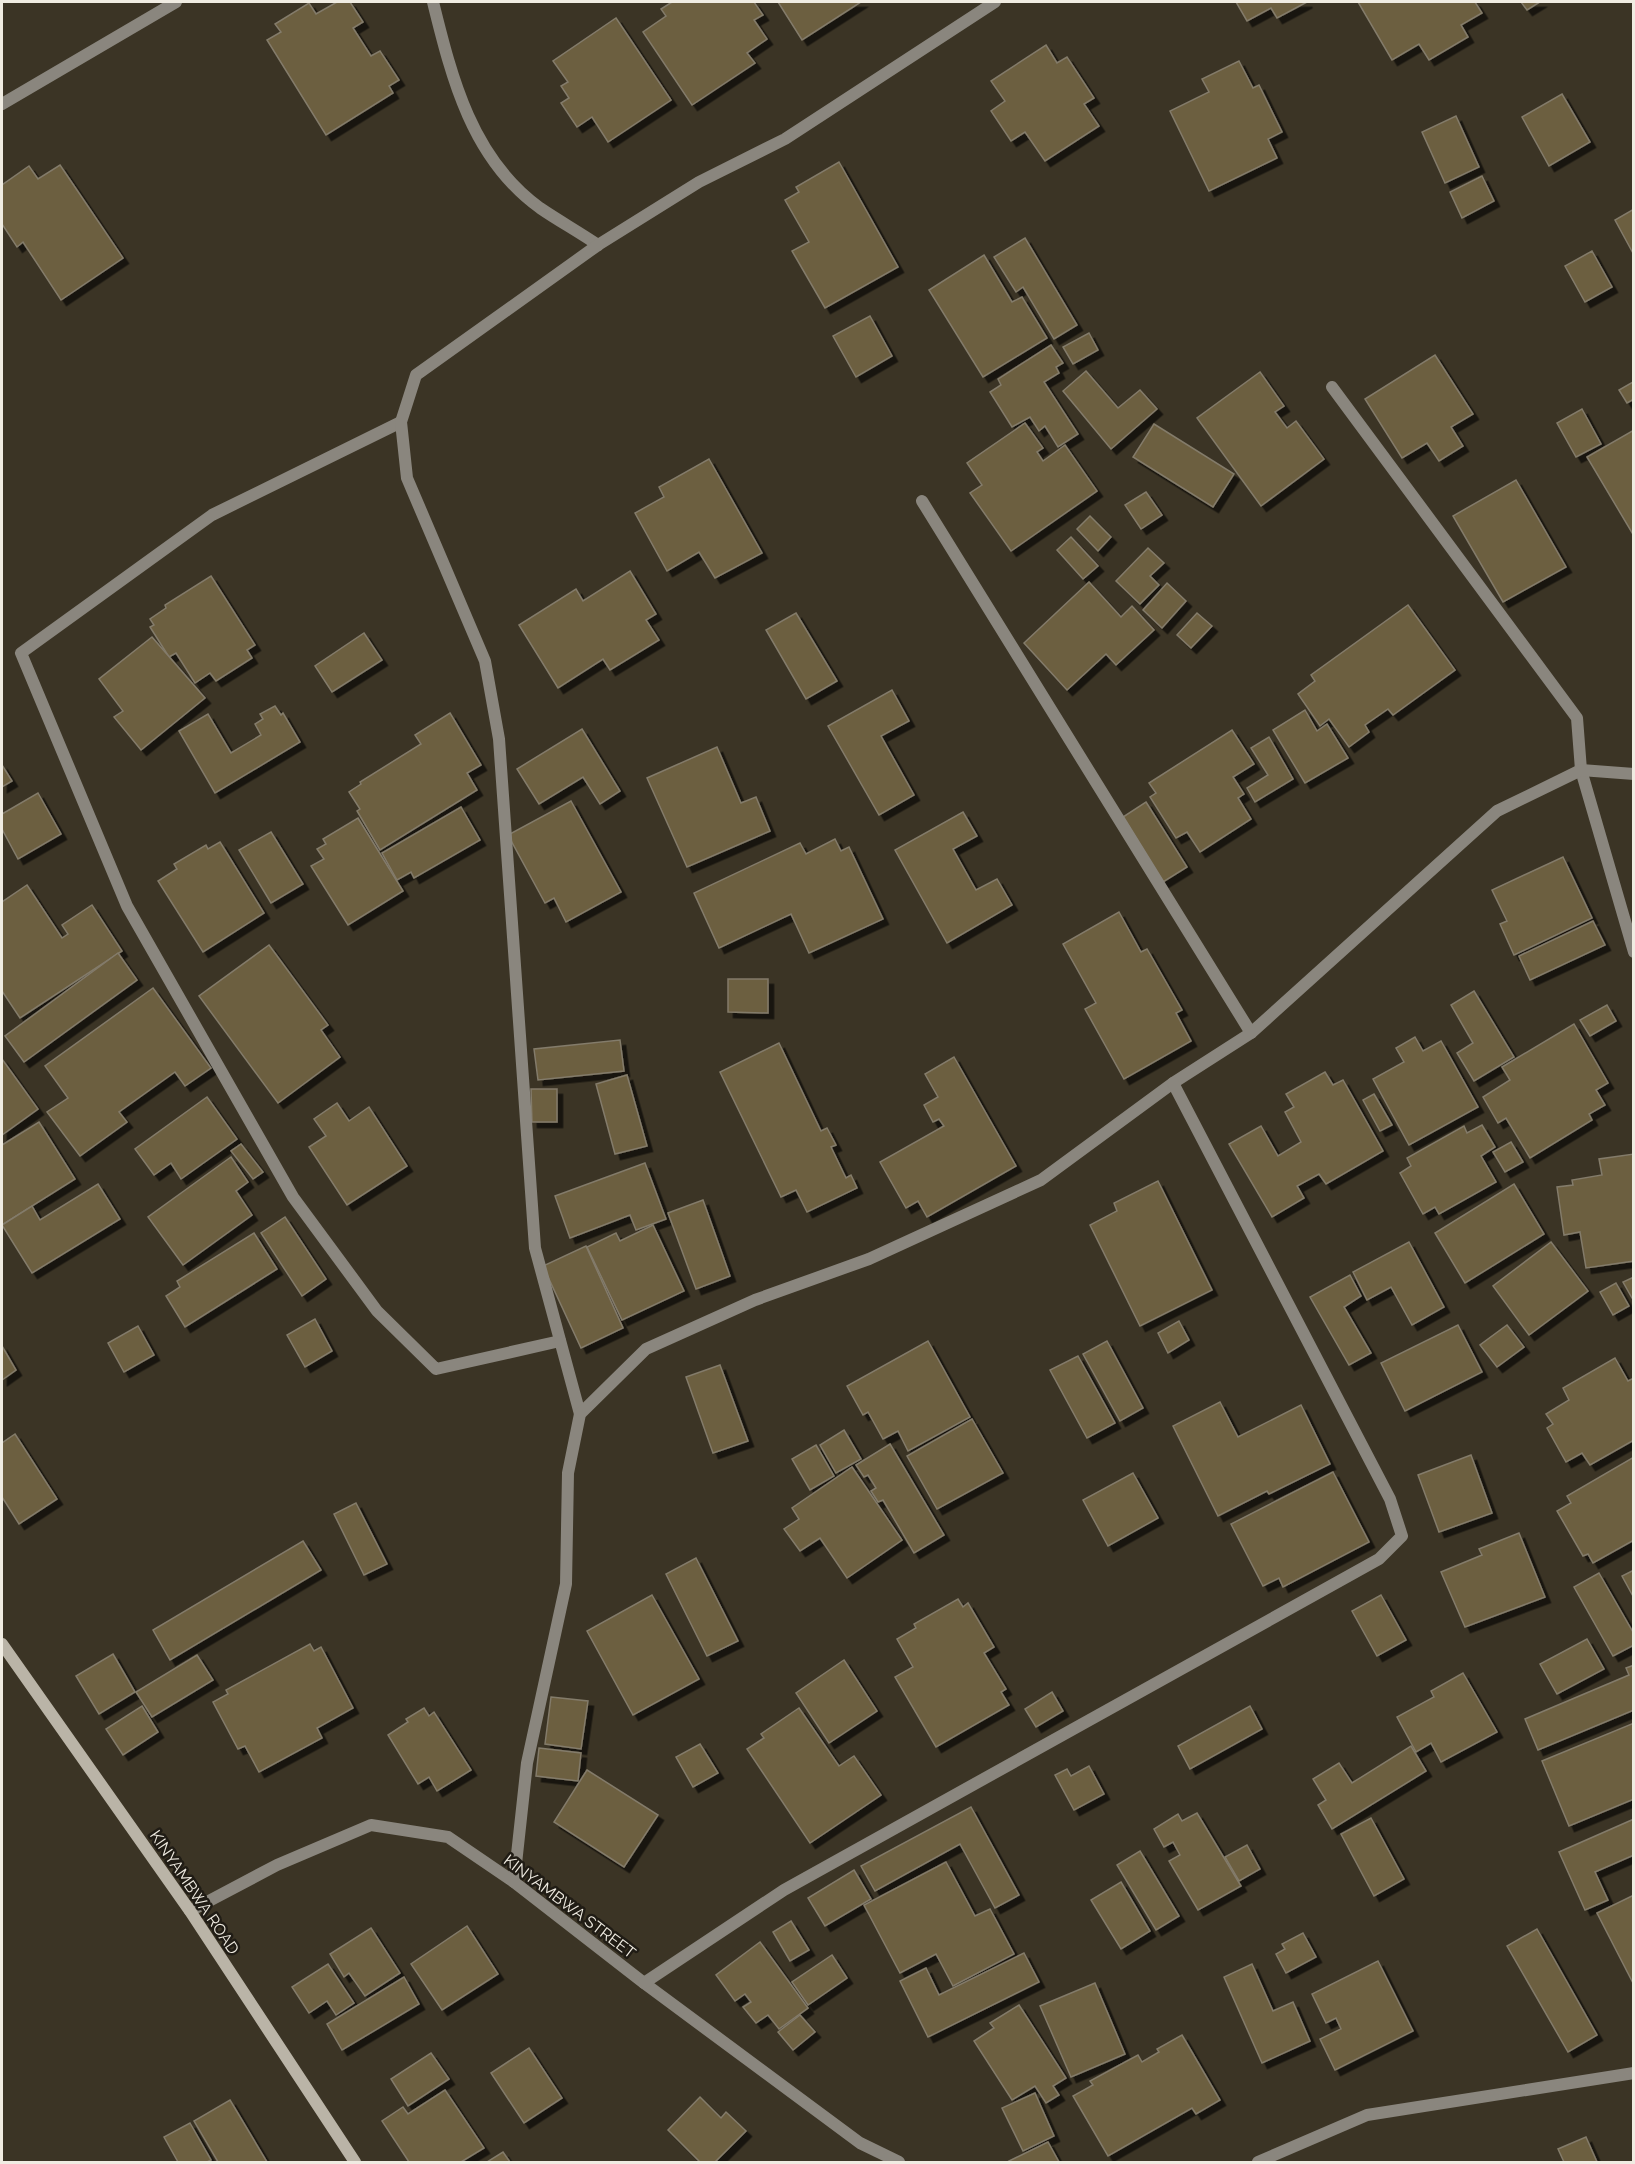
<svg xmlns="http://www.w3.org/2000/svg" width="1635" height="2164" font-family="Raleway,sans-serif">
	<defs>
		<filter id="shadow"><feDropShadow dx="5.5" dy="5.5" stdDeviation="0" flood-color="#0009"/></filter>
	</defs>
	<rect width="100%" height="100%" fill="#3b3425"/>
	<g fill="#6c5e40" stroke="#837b6a" stroke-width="1.5" filter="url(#shadow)">
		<polygon points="337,2 350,2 363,22 353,28 371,56 380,51 399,80 389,86 393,93 326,135 267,40 281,32 275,24 309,3 316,14"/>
		<polygon points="672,2 754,2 763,15 754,20 767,39 747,53 755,63 692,105 643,32 666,16 661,9"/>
		<polygon points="778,2 861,2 802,40"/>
		<polygon points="1236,2 1307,2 1277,18 1271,8 1247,21"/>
		<polygon points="1358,2 1475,2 1482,13 1461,25 1468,37 1429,60 1419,44 1392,60"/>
		<polygon points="1521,2 1540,2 1527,10"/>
		<polygon points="616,18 671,100 608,142 592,117 577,127 561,103 569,98 561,86 568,82 553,61"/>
		<polygon points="1046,45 1057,63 1067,57 1094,98 1084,104 1099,126 1045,161 1025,132 1011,141 991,111 1005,101 991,81"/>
		<polygon points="1239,61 1253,88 1259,85 1282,132 1268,139 1277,158 1209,191 1170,111 1209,92 1202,79"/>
		<polygon points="1562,94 1590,142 1549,166 1522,117"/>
		<polygon points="1456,116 1479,167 1445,183 1422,132"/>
		<polygon points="839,162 898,267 825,308 792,251 809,242 785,200 799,192 796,187"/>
		<polygon points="60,165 123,258 61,300 23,242 17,247 2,224 2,185 29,166 38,179"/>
		<polygon points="1482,176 1494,201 1462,218 1450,192"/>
		<polygon points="1634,209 1634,255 1615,220"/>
		<polygon points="1025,238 1077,325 1054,339 1023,287 1016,292 994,257"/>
		<polygon points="1592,251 1612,287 1585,302 1565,266"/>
		<polygon points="984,255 1012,302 1022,297 1047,338 983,377 929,290"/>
		<polygon points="870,316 892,356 856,377 833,336"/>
		<polygon points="1089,333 1098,350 1073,364 1063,347"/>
		<polygon points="1051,345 1063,363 1056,367 1059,373 1044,382 1078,434 1058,447 1045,426 1039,431 1030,417 1012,427 990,392 1001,385 998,379"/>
		<polygon points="1435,355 1473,414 1451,427 1463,446 1439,461 1427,443 1402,458 1365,399"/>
		<polygon points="1086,371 1118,408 1140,390 1157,409 1111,449 1063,391"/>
		<polygon points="1260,372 1284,406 1275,412 1287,428 1296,421 1324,459 1261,506 1197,418"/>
		<polygon points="1633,382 1634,399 1627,403 1619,390"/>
		<polygon points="1582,409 1601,444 1576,457 1557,423"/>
		<polygon points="1025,423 1043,448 1037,452 1043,461 1065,445 1097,491 1011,551 970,493 982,485 967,463"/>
		<polygon points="1154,424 1234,474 1213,507 1133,457"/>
		<polygon points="1634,430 1634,536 1587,457"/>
		<polygon points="709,459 762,553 715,578 699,552 667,571 635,513 664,497 659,487"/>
		<polygon points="1516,480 1566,567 1503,602 1453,516"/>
		<polygon points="1146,492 1162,515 1141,529 1125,505"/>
		<polygon points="1090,516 1111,537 1098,551 1077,529"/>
		<polygon points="1071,537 1098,566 1083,579 1057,550"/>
		<polygon points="1148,548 1164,563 1150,576 1159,585 1140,604 1116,581"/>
		<polygon points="630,571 656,614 646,620 659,640 610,670 603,659 558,688 519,625 576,589 583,601"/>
		<polygon points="211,576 255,645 247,650 252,658 216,681 210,673 195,683 176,653 169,657 150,627 154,625 150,619 166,608 165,605"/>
		<polygon points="1089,582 1121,617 1132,606 1154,630 1116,665 1106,654 1067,690 1024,643"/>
		<polygon points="1167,583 1186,601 1162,628 1143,610"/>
		<polygon points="1408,605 1455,670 1393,715 1388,709 1365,725 1369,732 1349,747 1329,719 1320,726 1298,694 1315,681 1311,675"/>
		<polygon points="796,613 837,681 806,699 766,630"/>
		<polygon points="1197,613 1212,626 1191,648 1177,635"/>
		<polygon points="364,633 382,660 332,692 315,666"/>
		<polygon points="152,637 205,698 141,750 114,717 123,711 99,679"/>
		<polygon points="892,690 909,721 881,736 914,795 879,815 828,726"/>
		<polygon points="275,706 281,715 283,713 300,742 215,793 179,731 208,714 231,753 261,735 255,724 263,719 260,714"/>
		<polygon points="1305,710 1317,731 1327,724 1348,758 1305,783 1273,730"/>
		<polygon points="450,713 481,765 467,773 477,790 380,850 357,811 360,809 349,792 361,784 360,782 421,744 415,735"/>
		<polygon points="582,729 620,791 600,804 583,777 539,804 517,769"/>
		<polygon points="1232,730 1254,764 1233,777 1244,794 1238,798 1251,819 1200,852 1187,832 1176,838 1150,797 1156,793 1149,783"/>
		<polygon points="1269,737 1293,779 1255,802 1247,788 1268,775 1251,748"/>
		<polygon points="717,747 741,803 756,797 770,831 687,867 647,778"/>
		<polygon points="2,765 12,781 2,787"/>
		<polygon points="38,793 61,834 18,859 2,829 2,814"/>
		<polygon points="571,801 621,892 566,922 554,898 545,903 508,835"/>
		<polygon points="1146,802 1187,867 1163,882 1123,817"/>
		<polygon points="461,807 480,840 414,878 411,872 397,880 382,853"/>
		<polygon points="963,812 977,836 953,849 976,890 997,879 1012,905 947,943 895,850"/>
		<polygon points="358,818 403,891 348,925 311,866 324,859 317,849 326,844 323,839"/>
		<polygon points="271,832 303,884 271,903 239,850"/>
		<polygon points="835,839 841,851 849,847 883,919 809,953 791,914 719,948 694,893 800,843 806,854"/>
		<polygon points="220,842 264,913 203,952 158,881 177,869 174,864 206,845 208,849"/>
		<polygon points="1563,857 1592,918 1514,955 1500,924 1507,921 1492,890"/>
		<polygon points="27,885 62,938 68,934 62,925 92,905 122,951 20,1018 2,991 2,902"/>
		<polygon points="1119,912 1141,952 1147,949 1182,1010 1176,1013 1191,1041 1124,1079 1085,1009 1096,1003 1063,944"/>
		<polygon points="1593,921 1605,945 1530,980 1519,956"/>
		<polygon points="269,945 328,1025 321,1030 340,1057 278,1103 199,996"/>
		<polygon points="118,953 137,980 24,1062 5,1036"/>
		<polygon points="728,979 768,979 768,1013 728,1012"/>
		<polygon points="153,988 211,1068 185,1086 175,1072 119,1112 127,1122 80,1156 47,1112 68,1098 45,1066"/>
		<polygon points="1474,991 1514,1057 1474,1081 1457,1053 1473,1043 1451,1005"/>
		<polygon points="1607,1005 1616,1021 1590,1036 1580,1020"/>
		<polygon points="1574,1024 1608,1083 1596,1090 1605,1105 1589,1114 1592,1120 1530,1158 1506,1118 1498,1123 1483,1097 1510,1080 1502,1067"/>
		<polygon points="1415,1037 1423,1051 1441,1041 1478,1107 1409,1145 1373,1079 1404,1062 1396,1048"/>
		<polygon points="620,1040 624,1071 538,1080 534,1049"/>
		<polygon points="779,1043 821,1131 827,1128 836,1145 831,1147 846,1178 851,1175 857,1188 807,1212 796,1190 781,1197 720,1072"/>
		<polygon points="954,1057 1016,1166 927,1217 918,1201 906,1208 880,1162 944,1126 939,1119 933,1122 924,1105 938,1097 925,1074"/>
		<polygon points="2,1059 38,1109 2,1135"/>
		<polygon points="1325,1072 1333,1085 1343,1080 1383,1151 1326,1184 1319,1174 1297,1186 1304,1198 1272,1217 1229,1144 1261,1126 1278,1156 1301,1142 1285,1112 1294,1107 1286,1094"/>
		<polygon points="627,1075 647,1146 615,1154 596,1084"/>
		<polygon points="531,1089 557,1089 557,1122 532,1122"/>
		<polygon points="1374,1094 1392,1125 1380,1131 1363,1100"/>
		<polygon points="207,1097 237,1139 181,1179 171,1163 154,1175 135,1149"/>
		<polygon points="337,1103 349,1121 369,1107 407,1166 347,1205 309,1147 326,1136 314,1119"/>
		<polygon points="39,1122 75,1179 2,1225 2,1145"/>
		<polygon points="1482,1125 1495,1147 1481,1156 1496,1182 1439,1214 1435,1207 1423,1214 1400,1173 1411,1166 1407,1158 1464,1126 1467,1133"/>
		<polygon points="1511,1142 1523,1162 1505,1172 1493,1152"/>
		<polygon points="241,1144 263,1172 253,1179 231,1151"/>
		<polygon points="1634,1154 1634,1261 1586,1268 1580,1232 1564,1235 1557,1187 1573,1185 1572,1180 1602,1175 1599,1159"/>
		<polygon points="231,1157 248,1182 236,1191 252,1215 183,1265 148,1217"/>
		<polygon points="645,1163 666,1219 636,1230 630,1215 570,1238 555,1196"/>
		<polygon points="1158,1181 1212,1290 1140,1326 1090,1225 1117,1211 1114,1203"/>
		<polygon points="98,1184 120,1219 32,1273 2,1225 32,1206 40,1220"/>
		<polygon points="1514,1184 1544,1234 1465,1283 1435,1233"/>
		<polygon points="703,1200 730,1276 696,1289 668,1213"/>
		<polygon points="285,1217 326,1279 302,1296 261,1233"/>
		<polygon points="653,1225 684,1291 622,1320 587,1247 616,1233 620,1241"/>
		<polygon points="254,1233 277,1269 185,1327 166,1296 180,1287 177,1281"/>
		<polygon points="1409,1242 1444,1307 1412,1325 1391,1287 1367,1300 1353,1272"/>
		<polygon points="1551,1242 1588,1291 1529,1335 1493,1286"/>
		<polygon points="586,1246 623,1328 581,1348 543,1266"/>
		<polygon points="1350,1275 1361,1296 1344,1307 1371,1353 1349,1365 1310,1297"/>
		<polygon points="1634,1277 1634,1298 1632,1298 1623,1282"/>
		<polygon points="1616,1283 1629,1306 1613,1315 1600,1292"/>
		<polygon points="315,1319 332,1351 305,1367 287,1335"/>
		<polygon points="1179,1321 1189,1340 1168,1353 1158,1333"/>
		<polygon points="1458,1325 1482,1372 1405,1411 1381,1363"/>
		<polygon points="1507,1325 1524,1347 1497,1367 1480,1345"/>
		<polygon points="138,1326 154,1355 124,1372 108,1343"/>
		<polygon points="928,1341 970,1417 908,1451 898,1431 883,1439 868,1412 863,1415 847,1386"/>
		<polygon points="1107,1341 1143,1408 1120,1421 1083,1354"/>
		<polygon points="2,1346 16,1370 2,1380"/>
		<polygon points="1078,1356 1115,1423 1087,1438 1050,1370"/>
		<polygon points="1615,1358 1628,1381 1634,1378 1634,1440 1590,1465 1582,1453 1566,1462 1547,1428 1553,1424 1546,1414 1569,1400 1563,1388"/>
		<polygon points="720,1365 748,1441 713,1453 686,1377"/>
		<polygon points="1220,1402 1238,1437 1301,1405 1330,1464 1269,1494 1267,1491 1218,1516 1173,1426"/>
		<polygon points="972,1419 1003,1473 937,1509 907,1456"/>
		<polygon points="844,1430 861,1459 836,1473 820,1445"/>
		<polygon points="15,1434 57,1499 19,1524 2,1497 2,1443"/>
		<polygon points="890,1444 944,1535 914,1553 883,1500 878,1502 871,1491 876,1488 868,1475 864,1477 856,1465"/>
		<polygon points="816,1445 834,1476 810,1490 792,1459"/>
		<polygon points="1471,1455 1492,1513 1439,1532 1418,1475"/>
		<polygon points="1634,1457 1634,1540 1593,1563 1588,1554 1583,1556 1557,1511 1571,1503 1567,1496"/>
		<polygon points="852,1467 902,1540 847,1578 820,1538 800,1551 784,1529 799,1519 792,1508"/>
		<polygon points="1333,1472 1369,1542 1283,1587 1279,1578 1263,1586 1231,1524"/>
		<polygon points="1133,1473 1158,1518 1108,1546 1083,1500"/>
		<polygon points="356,1503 387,1564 364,1575 334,1514"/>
		<polygon points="1519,1533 1545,1597 1465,1627 1441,1572 1482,1555 1479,1549"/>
		<polygon points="303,1541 321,1570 170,1660 153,1630"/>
		<polygon points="696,1558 738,1641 707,1656 666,1574"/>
		<polygon points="1634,1570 1634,1598 1622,1576"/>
		<polygon points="1599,1573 1634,1634 1634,1645 1613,1656 1574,1587"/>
		<polygon points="652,1595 699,1679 633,1715 587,1631"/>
		<polygon points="1381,1595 1406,1640 1377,1656 1352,1611"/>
		<polygon points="958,1599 963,1607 968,1603 994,1647 984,1653 1006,1689 1001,1692 1009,1705 936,1747 895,1677 913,1667 897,1639 916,1628 914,1624"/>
		<polygon points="1587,1639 1604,1669 1557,1694 1540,1664"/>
		<polygon points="310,1644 314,1651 321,1647 353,1708 317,1728 322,1738 259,1772 245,1746 238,1749 213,1702 228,1694 226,1690"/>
		<polygon points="113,1654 135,1692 99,1714 76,1676"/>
		<polygon points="197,1655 213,1680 152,1717 136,1692"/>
		<polygon points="844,1660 877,1711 829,1743 796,1693"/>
		<polygon points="1634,1665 1634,1710 1538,1750 1525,1719 1629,1675 1626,1668"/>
		<polygon points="1463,1673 1497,1732 1441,1762 1431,1743 1416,1752 1397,1717 1434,1697 1431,1691"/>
		<polygon points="1052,1692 1063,1711 1036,1727 1025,1709"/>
		<polygon points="551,1697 588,1701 581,1749 545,1744"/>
		<polygon points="142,1706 158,1732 123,1755 106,1729"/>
		<polygon points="1250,1706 1262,1729 1190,1769 1178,1746"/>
		<polygon points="424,1708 429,1716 434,1712 471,1770 437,1791 429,1777 418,1784 388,1735 408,1722 406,1719"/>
		<polygon points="799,1708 839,1766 854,1756 881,1795 810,1843 747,1749 764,1738 761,1734"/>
		<polygon points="1634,1723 1634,1799 1569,1826 1542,1761"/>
		<polygon points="700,1744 718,1773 693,1787 676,1757"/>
		<polygon points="1411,1746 1426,1771 1332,1829 1318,1805 1326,1800 1313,1779 1339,1763 1352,1783"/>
		<polygon points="539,1748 581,1753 578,1781 536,1776"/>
		<polygon points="1089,1766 1104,1794 1074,1810 1055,1775 1067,1769 1071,1776"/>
		<polygon points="587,1770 658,1815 624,1867 554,1822"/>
		<polygon points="971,1807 1019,1895 995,1908 960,1844 875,1891 861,1866"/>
		<polygon points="1197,1813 1241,1886 1198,1910 1169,1861 1180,1855 1173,1842 1164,1847 1154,1829 1178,1814 1182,1821"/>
		<polygon points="1371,1818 1404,1879 1374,1896 1341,1834"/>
		<polygon points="1634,1819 1634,1855 1595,1872 1608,1900 1585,1910 1559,1852"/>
		<polygon points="1247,1845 1260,1869 1239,1881 1225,1857"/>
		<polygon points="1140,1851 1179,1916 1156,1930 1117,1865"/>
		<polygon points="946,1862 975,1916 990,1909 1014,1954 953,1986 936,1954 900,1973 864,1905"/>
		<polygon points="854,1870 871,1899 825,1926 808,1898"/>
		<polygon points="1121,1882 1150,1931 1121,1949 1091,1900"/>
		<polygon points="1634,1895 1634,1985 1597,1913"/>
		<polygon points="791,1921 809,1950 790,1961 773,1932"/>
		<polygon points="467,1926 498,1974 442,2010 411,1964"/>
		<polygon points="371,1928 400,1973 365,1996 349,1973 344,1977 330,1954"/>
		<polygon points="1537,1929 1597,2035 1568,2052 1507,1946"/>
		<polygon points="1303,1933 1316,1957 1286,1973 1276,1954 1285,1949 1282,1944"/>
		<polygon points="760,1942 808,2008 779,2029 768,2015 756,2023 743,2007 751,2002 745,1994 735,2001 716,1975"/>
		<polygon points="1024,1953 1039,1982 928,2037 900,1981 926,1968 939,1995"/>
		<polygon points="832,1955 847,1978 808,2005 792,1982"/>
		<polygon points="1378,1961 1413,2031 1335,2070 1320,2039 1341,2029 1336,2018 1326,2023 1312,1994"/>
		<polygon points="328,1964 354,2003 336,2015 327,2001 309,2013 292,1987"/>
		<polygon points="1252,1964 1273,2011 1293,2002 1310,2041 1262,2063 1224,1977"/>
		<polygon points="404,1977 419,2004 342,2050 327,2024"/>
		<polygon points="1095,1983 1125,2054 1071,2077 1040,2006"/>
		<polygon points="1019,2005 1066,2078 1053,2086 1059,2095 1046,2103 1035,2086 1012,2100 974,2041 994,2028 990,2023"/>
		<polygon points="800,2015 815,2032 793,2050 778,2032"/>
		<polygon points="1182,2035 1220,2100 1196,2114 1192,2108 1108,2156 1073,2096 1093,2085 1090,2081 1138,2055 1142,2062 1159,2052 1157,2049"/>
		<polygon points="529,2048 562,2098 524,2123 491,2073"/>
		<polygon points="431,2053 449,2079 408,2106 391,2079"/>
		<polygon points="445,2090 484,2148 461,2162 409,2162 382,2121 403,2107 408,2114"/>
		<polygon points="1035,2093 1054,2136 1023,2151 1002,2108"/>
		<polygon points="700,2097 721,2118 726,2112 746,2131 715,2162 700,2162 668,2130"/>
		<polygon points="230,2100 267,2162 218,2162 194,2121"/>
		<polygon points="190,2123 211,2160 207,2162 178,2162 164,2137"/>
		<polygon points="1586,2137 1597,2162 1564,2162 1558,2149"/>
		<polygon points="1048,2142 1059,2162 1010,2162 1009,2161"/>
		<polygon points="503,2152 510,2162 487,2162"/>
	</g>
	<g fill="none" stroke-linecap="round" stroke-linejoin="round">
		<polyline stroke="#8a867e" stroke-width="12" points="1332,387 1577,718 1581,770"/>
		<g stroke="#8a867e" stroke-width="12">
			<path d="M433 2C452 79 472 159 540 208 559 221 579 232 598 245"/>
			<polyline points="2,104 176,2"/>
			<polyline points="401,422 212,515 21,653 127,906 293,1197 377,1311 436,1369 560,1341"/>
			<polyline points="922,501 1251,1033"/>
			<polyline points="1581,770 1634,952"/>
			<polyline points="580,1414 535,1248 499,739 485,661 407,478 401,422 416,375 598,245 699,182 785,139 995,2"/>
			<polyline points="514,1882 527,1763 566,1584 568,1473 580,1414 646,1349 755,1300 869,1259 1041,1180 1173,1083 1251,1033 1497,811 1581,770 1634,774"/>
			<polyline points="190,1911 277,1865 371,1825 448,1837 514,1882 644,1983 860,2143 899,2162"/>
			<polyline points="644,1983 784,1890 1379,1559 1402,1536 1390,1499 1173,1083"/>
			<polyline points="1258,2162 1367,2115 1634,2073"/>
		</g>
		<polyline stroke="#bab4a7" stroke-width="12" points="2,1644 190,1911 355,2162"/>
	</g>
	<g text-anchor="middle" stroke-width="5" stroke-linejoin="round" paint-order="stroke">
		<g font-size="16" fill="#f0ece2" stroke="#201c15">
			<text transform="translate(195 1892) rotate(56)" y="6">KINYAMBWA ROAD</text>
			<text transform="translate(570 1906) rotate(37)" y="6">KINYAMBWA STREET</text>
		</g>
	</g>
	<rect width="1635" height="2164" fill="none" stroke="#f0ece2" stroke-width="6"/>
</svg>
